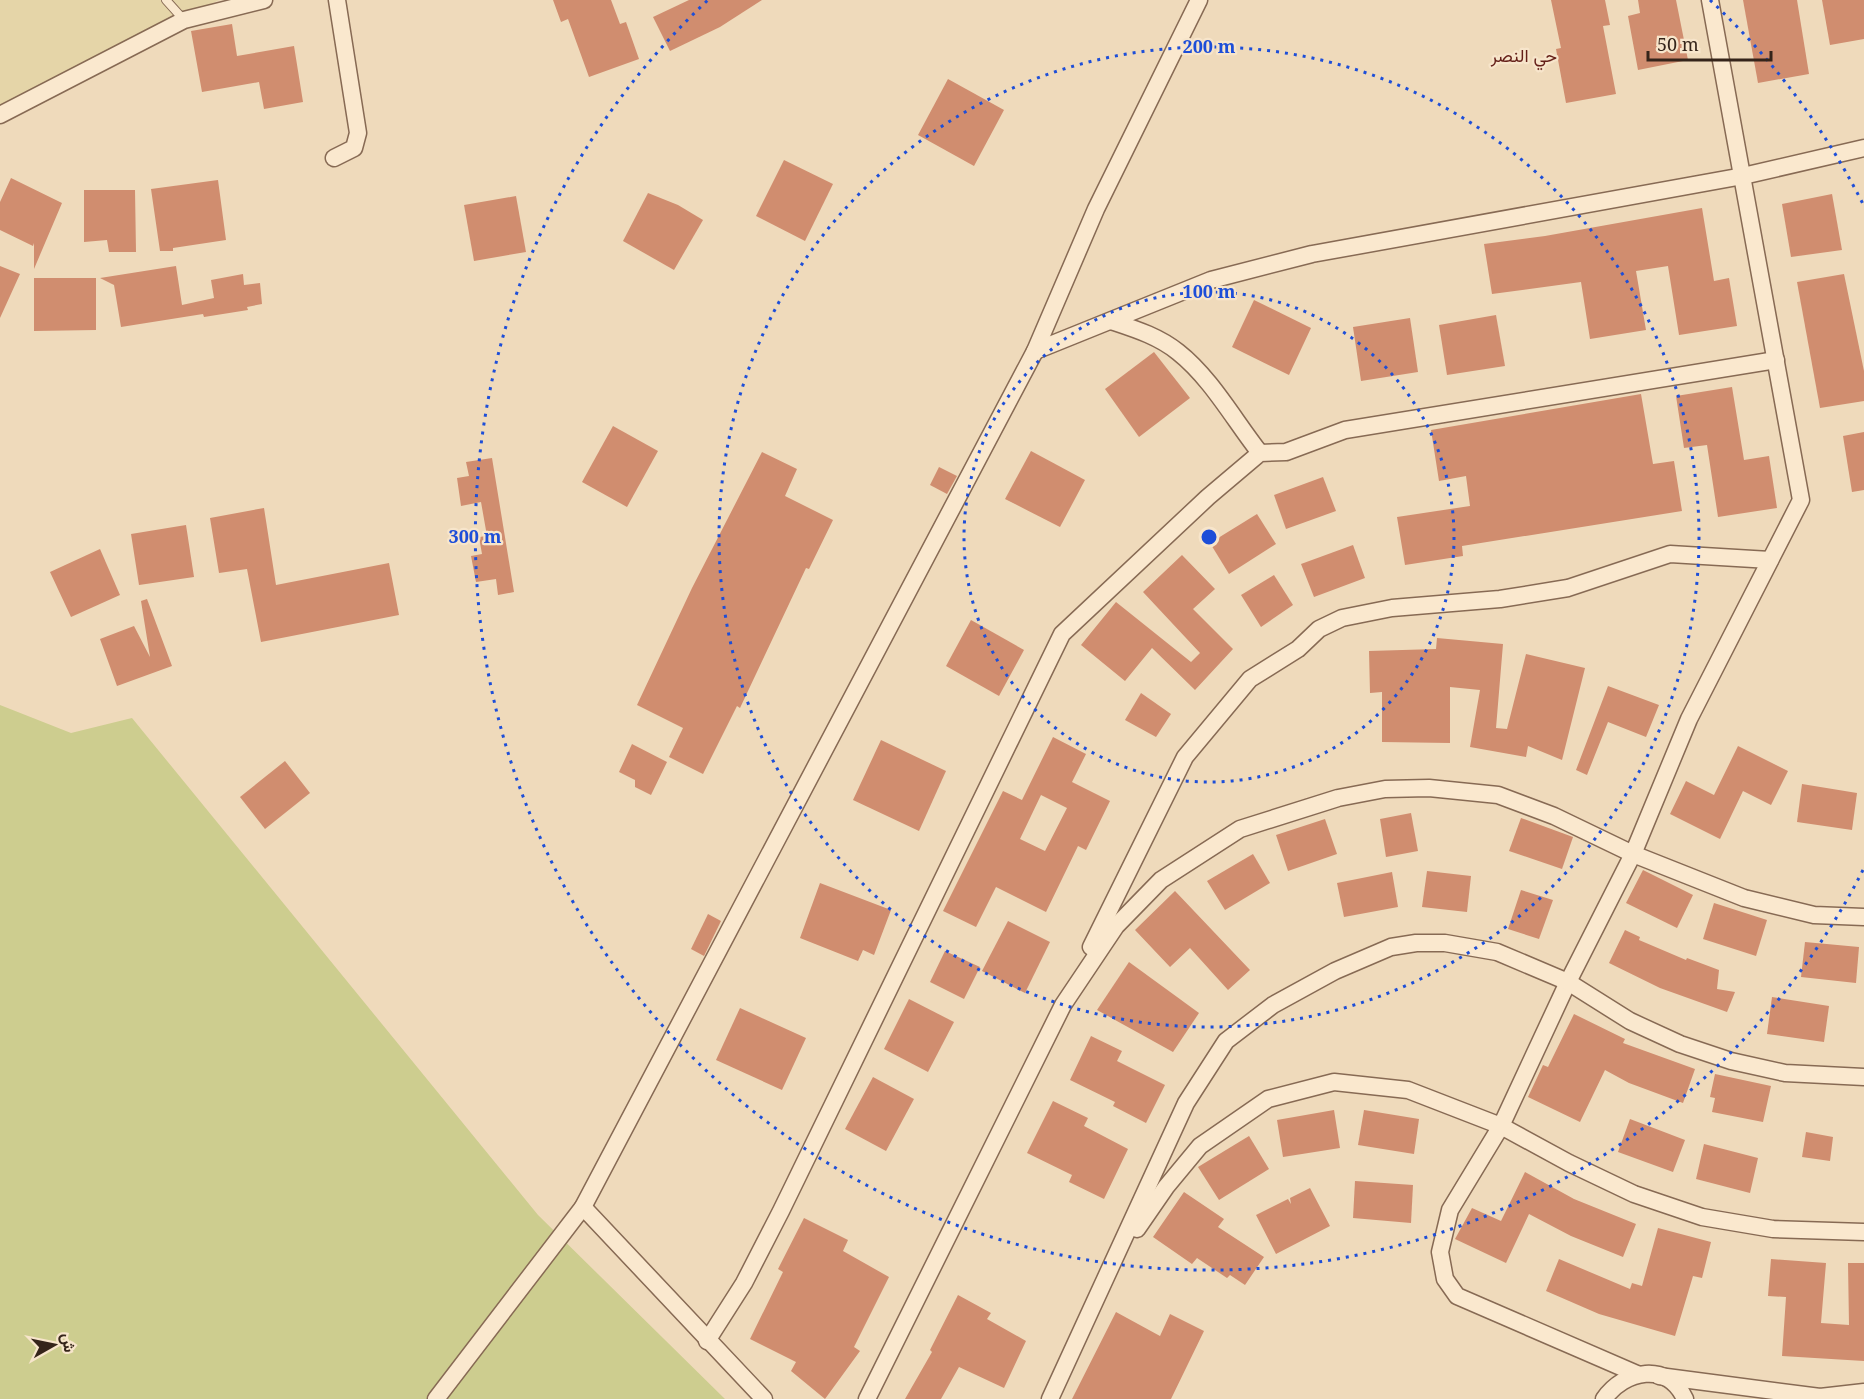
<svg xmlns="http://www.w3.org/2000/svg" width="1864" height="1399" font-family="'Noto Serif',Vazirmatn,serif">
	<rect width="100%" height="100%" fill="#efdabb"/>
	<polygon fill="#e5d5a8" points="0,0 219,0 0,107"/>
	<polygon fill="#cdcd8f" points="0,705 71,733 132,718 538,1215 725,1399 0,1399"/>
	<g fill="#d08d6f" fill-rule="evenodd">
		<polygon points="553,0 611,0 620,24 626,22 639,59 589,77 568,19 561,22"/>
		<polygon points="689,0 762,0 720,27 670,51 653,17"/>
		<polygon points="1551,0 1605,0 1610,25 1603,26 1616,94 1566,103 1556,49 1561,48"/>
		<polygon points="1638,0 1676,0 1688,60 1638,70 1628,16 1640,13"/>
		<polygon points="1743,0 1797,0 1809,74 1758,83"/>
		<polygon points="1822,0 1864,0 1864,39 1830,45"/>
		<polygon points="232,24 237,56 294,46 303,102 264,109 259,82 202,92 191,31"/>
		<polygon points="948,79 1004,110 974,166 918,135"/>
		<polygon points="784,160 833,184 805,241 756,216"/>
		<polygon points="11,178 62,203 34,269 34,243 33,246 0,230 0,202"/>
		<polygon points="218,180 226,240 173,248 173,251 160,251 151,189"/>
		<polygon points="84,190 135,190 136,252 109,252 107,240 84,242"/>
		<polygon points="648,193 678,205 703,220 674,270 623,241"/>
		<polygon points="1832,194 1842,250 1791,257 1782,204"/>
		<polygon points="516,196 526,252 474,261 464,205"/>
		<polygon points="1702,208 1714,281 1729,278 1737,326 1679,335 1668,266 1636,271 1646,330 1590,339 1581,282 1492,294 1484,244 1545,236"/>
		<polygon points="0,266 20,274 0,318"/>
		<polygon points="176,266 182,305 214,298 211,280 243,274 244,285 260,283 262,304 247,307 248,310 204,317 203,314 121,327 114,285 100,278"/>
		<polygon points="1844,274 1864,371 1864,401 1820,408 1797,282"/>
		<polygon points="34,278 96,278 96,330 34,331"/>
		<polygon points="1254,300 1311,328 1289,375 1232,347"/>
		<polygon points="1496,315 1505,366 1447,375 1439,325"/>
		<polygon points="1410,318 1418,372 1361,381 1353,327"/>
		<polygon points="1154,352 1190,398 1139,437 1105,389"/>
		<polygon points="1732,387 1744,460 1769,456 1777,508 1718,517 1707,445 1684,448 1676,396"/>
		<polygon points="1641,394 1653,464 1674,461 1682,511 1462,546 1463,556 1405,565 1397,517 1470,506 1466,476 1439,481 1431,430"/>
		<polygon points="613,426 658,451 627,507 582,482"/>
		<polygon points="1864,432 1864,490 1852,492 1843,436"/>
		<polygon points="1031,451 1085,480 1060,527 1005,499"/>
		<polygon points="762,452 797,469 785,496 833,520 809,569 806,568 740,708 737,706 703,774 669,757 683,728 637,705 692,588"/>
		<polygon points="492,458 514,592 498,595 496,579 476,582 471,556 482,554 479,537 487,536 481,502 461,506 457,478 469,476 466,462"/>
		<polygon points="939,467 957,476 947,494 930,485"/>
		<polygon points="1323,477 1336,511 1286,529 1274,495"/>
		<polygon points="264,508 276,585 389,563 399,615 261,642 247,569 219,573 210,518"/>
		<polygon points="1257,514 1276,544 1229,574 1210,543"/>
		<polygon points="186,525 194,577 139,585 131,534"/>
		<polygon points="1353,545 1365,578 1314,597 1301,564"/>
		<polygon points="100,549 120,595 71,617 50,572"/>
		<polygon points="1182,555 1215,589 1193,609 1233,649 1195,690 1152,648 1125,681 1081,645 1116,602 1191,662 1200,653 1143,592"/>
		<polygon points="1274,575 1293,605 1261,627 1241,595"/>
		<polygon points="147,599 172,666 117,686 100,639 134,626 150,657 141,601"/>
		<polygon points="971,620 1024,650 999,696 946,666"/>
		<polygon points="1437,638 1503,644 1496,728 1507,729 1526,654 1585,668 1562,760 1528,746 1526,757 1470,747 1480,690 1450,687 1450,743 1382,742 1382,692 1370,693 1369,651 1436,649"/>
		<polygon points="1608,686 1659,705 1646,737 1608,722 1587,775 1576,770"/>
		<polygon points="1141,693 1171,714 1156,737 1125,720"/>
		<path d="M1053 737 1086 754 1072 782 1110 801 1086 850 1078 846 1046 912 996 887 976 927 943 911 1003 791 1022 800ZM1041 795 1067 808 1045 851 1020 839Z"/>
		<polygon points="881,740 946,771 919,831 853,800"/>
		<polygon points="632,744 667,762 651,795 635,787 635,780 619,772"/>
		<polygon points="1738,746 1788,771 1771,805 1743,791 1720,839 1670,814 1686,781 1714,795"/>
		<polygon points="285,761 310,793 265,829 240,797"/>
		<polygon points="1802,784 1857,793 1852,830 1797,822"/>
		<polygon points="1411,813 1418,851 1386,857 1380,819"/>
		<polygon points="1521,818 1573,837 1562,869 1509,851"/>
		<polygon points="1325,819 1337,854 1288,871 1276,835"/>
		<polygon points="1253,854 1270,883 1225,910 1207,881"/>
		<polygon points="1643,870 1693,895 1677,928 1626,903"/>
		<polygon points="1427,871 1471,876 1467,912 1422,907"/>
		<polygon points="1392,872 1398,907 1344,917 1337,883"/>
		<polygon points="820,883 891,910 874,955 863,950 858,961 800,938"/>
		<polygon points="1521,890 1553,900 1539,939 1508,929"/>
		<polygon points="1175,891 1250,970 1228,990 1190,948 1170,967 1135,930"/>
		<polygon points="1714,903 1767,920 1756,956 1703,939"/>
		<polygon points="708,914 721,921 704,956 691,949"/>
		<polygon points="1008,921 1050,942 1025,993 982,971"/>
		<polygon points="1625,930 1640,937 1639,940 1686,960 1687,958 1719,970 1717,989 1735,992 1727,1012 1660,988 1609,963"/>
		<polygon points="1805,942 1859,947 1856,983 1801,977"/>
		<polygon points="945,951 980,967 964,999 930,982"/>
		<polygon points="1129,962 1199,1013 1173,1052 1097,1010"/>
		<polygon points="1772,997 1829,1006 1824,1042 1767,1034"/>
		<polygon points="909,999 954,1022 928,1072 884,1049"/>
		<polygon points="740,1008 806,1038 782,1090 716,1060"/>
		<polygon points="1574,1014 1625,1039 1623,1043 1695,1069 1683,1103 1629,1083 1605,1070 1580,1122 1528,1097 1543,1065 1548,1067"/>
		<polygon points="1091,1036 1122,1051 1117,1061 1165,1085 1146,1123 1113,1106 1115,1102 1070,1080"/>
		<polygon points="1715,1074 1771,1086 1763,1122 1712,1112 1715,1098 1710,1097"/>
		<polygon points="873,1077 914,1099 886,1151 845,1129"/>
		<polygon points="1053,1101 1088,1118 1084,1126 1128,1149 1104,1199 1069,1182 1072,1175 1027,1153"/>
		<polygon points="1334,1110 1340,1148 1283,1157 1277,1120"/>
		<polygon points="1364,1110 1419,1119 1414,1154 1358,1145"/>
		<polygon points="1630,1119 1685,1140 1673,1172 1618,1152"/>
		<polygon points="1806,1132 1833,1137 1830,1161 1802,1157"/>
		<polygon points="1249,1136 1269,1169 1219,1200 1198,1167"/>
		<polygon points="1704,1144 1758,1158 1750,1193 1696,1179"/>
		<polygon points="1525,1172 1574,1199 1636,1224 1623,1257 1571,1236 1529,1214 1506,1263 1455,1239 1472,1208 1501,1221"/>
		<polygon points="1355,1181 1413,1185 1411,1223 1353,1218"/>
		<polygon points="1310,1188 1330,1226 1276,1254 1256,1215 1288,1199 1291,1204 1290,1198"/>
		<polygon points="1184,1192 1224,1219 1218,1227 1264,1257 1245,1285 1230,1275 1227,1278 1197,1258 1192,1264 1153,1237"/>
		<polygon points="804,1218 848,1240 843,1251 889,1277 854,1347 860,1351 825,1399 791,1371 796,1362 750,1339 783,1272 778,1269"/>
		<polygon points="1658,1228 1711,1242 1702,1278 1693,1276 1675,1336 1599,1314 1546,1291 1559,1259 1630,1289 1632,1283 1642,1286"/>
		<polygon points="1771,1259 1826,1263 1821,1323 1849,1325 1848,1263 1864,1263 1864,1361 1782,1356 1786,1297 1768,1296"/>
		<polygon points="958,1295 991,1313 987,1319 1026,1341 1004,1388 959,1367 941,1399 905,1399 932,1352 930,1350"/>
		<polygon points="1116,1312 1160,1336 1170,1314 1204,1331 1171,1399 1072,1399"/>
	</g>
	<g fill="none" stroke-linecap="round" stroke-linejoin="round">
		<defs>
			<polyline id="service" points="166,0 184,20"/>
			<g id="minor">
				<polyline points="0,115 184,20 264,0"/>
				<polyline points="334,158 354,148 358,133 337,0"/>
				<path d="M1111 321C1135 329 1158 336 1178 352 1211 378 1234 420 1260 453"/>
				<polyline points="1035,351 1211,280 1312,254 1743,176 1864,148"/>
				<polyline points="1091,947 1185,757 1250,679 1298,649 1319,629 1342,618 1392,608 1500,599 1568,588 1670,554 1770,560"/>
				<polyline points="583,1207 764,1399"/>
				<polyline points="1137,1229 1166,1187 1200,1146 1268,1099 1334,1082 1408,1090 1501,1126 1569,1163 1634,1194 1702,1217 1773,1229 1864,1232"/>
				<polyline points="707,1341 744,1283 781,1211 1062,634 1208,497 1260,453 1286,452 1345,430 1776,360"/>
				<polyline points="1637,1374 1457,1296 1445,1279 1440,1252 1450,1210 1501,1126 1568,982 1633,854 1689,719 1801,500 1710,0"/>
				<polyline points="1659,1376 1820,1397 1864,1392"/>
				<polyline points="436,1399 583,1207 1035,351 1096,209 1199,0"/>
				<polyline points="867,1399 1063,1005 1116,926 1161,880 1240,829 1338,798 1385,789 1429,788 1498,795 1554,816 1633,854 1744,898 1814,915 1864,917"/>
				<polyline points="1050,1399 1186,1103 1226,1041 1273,1005 1335,971 1391,947 1416,943 1445,943 1497,952 1568,982 1630,1021 1680,1044 1731,1061 1785,1073 1864,1077"/>
				<path d="M1604 1399C1624 1370 1668 1361 1685 1399"/>
			</g>
		</defs>
		<use href="#service" stroke="#876a54" stroke-width="10"/>
		<use href="#minor" stroke="#876a54" stroke-width="19"/>
		<use href="#service" stroke="#fae8ce" stroke-width="8"/>
		<use href="#minor" stroke="#fae8ce" stroke-width="16"/>
	</g>
	<g fill="none" stroke="#1d4ed8" stroke-width="3" stroke-dasharray="3 6">
		<circle cx="1209" cy="537" r="245"/>
		<circle cx="1209" cy="537" r="490"/>
		<path d="M1863 870A734 734 0 1 1 708 0M1710 0A734 734 0 0 1 1863 204"/>
	</g>
	<g text-anchor="middle" stroke-width="4.5" stroke-linejoin="round" paint-order="stroke">
		<g font-size="18" fill="#641f18" stroke="#f7e5cb">
			<text x="1524" y="62">حي النصر</text>
		</g>
	</g>
	<circle cx="1209" cy="537" r="9" fill="#1d4ed8" stroke="#f7e5cb" stroke-width="3"/>
	<g font-size="18" text-anchor="middle" font-weight="bold" fill="#1d4ed8" stroke="#f7e5cb" stroke-width="4.5" stroke-linejoin="round" paint-order="stroke">
		<text x="1209" y="53">200 m</text>
		<text x="1209" y="298">100 m</text>
		<text x="475" y="543">300 m</text>
	</g>
	<g transform="translate(54 1345) rotate(81)" stroke="#f7e5cb" stroke-width="4.5" paint-order="stroke">
	<path d="M0-4.5L10 22L0 15L-10 22Z" fill="#35241a"/>
	<text y="-9" font-size="16" font-weight="bold" text-anchor="middle" fill="#35241a">ش</text>
	</g>
	<path d="M1648 51v9h123v-9" fill="none" stroke="#35241a" stroke-width="3"/>
	<text x="1657" y="51" font-size="18" fill="#35241a" stroke="#f7e5cb" stroke-width="4.5" paint-order="stroke">50 m</text>
</svg>
